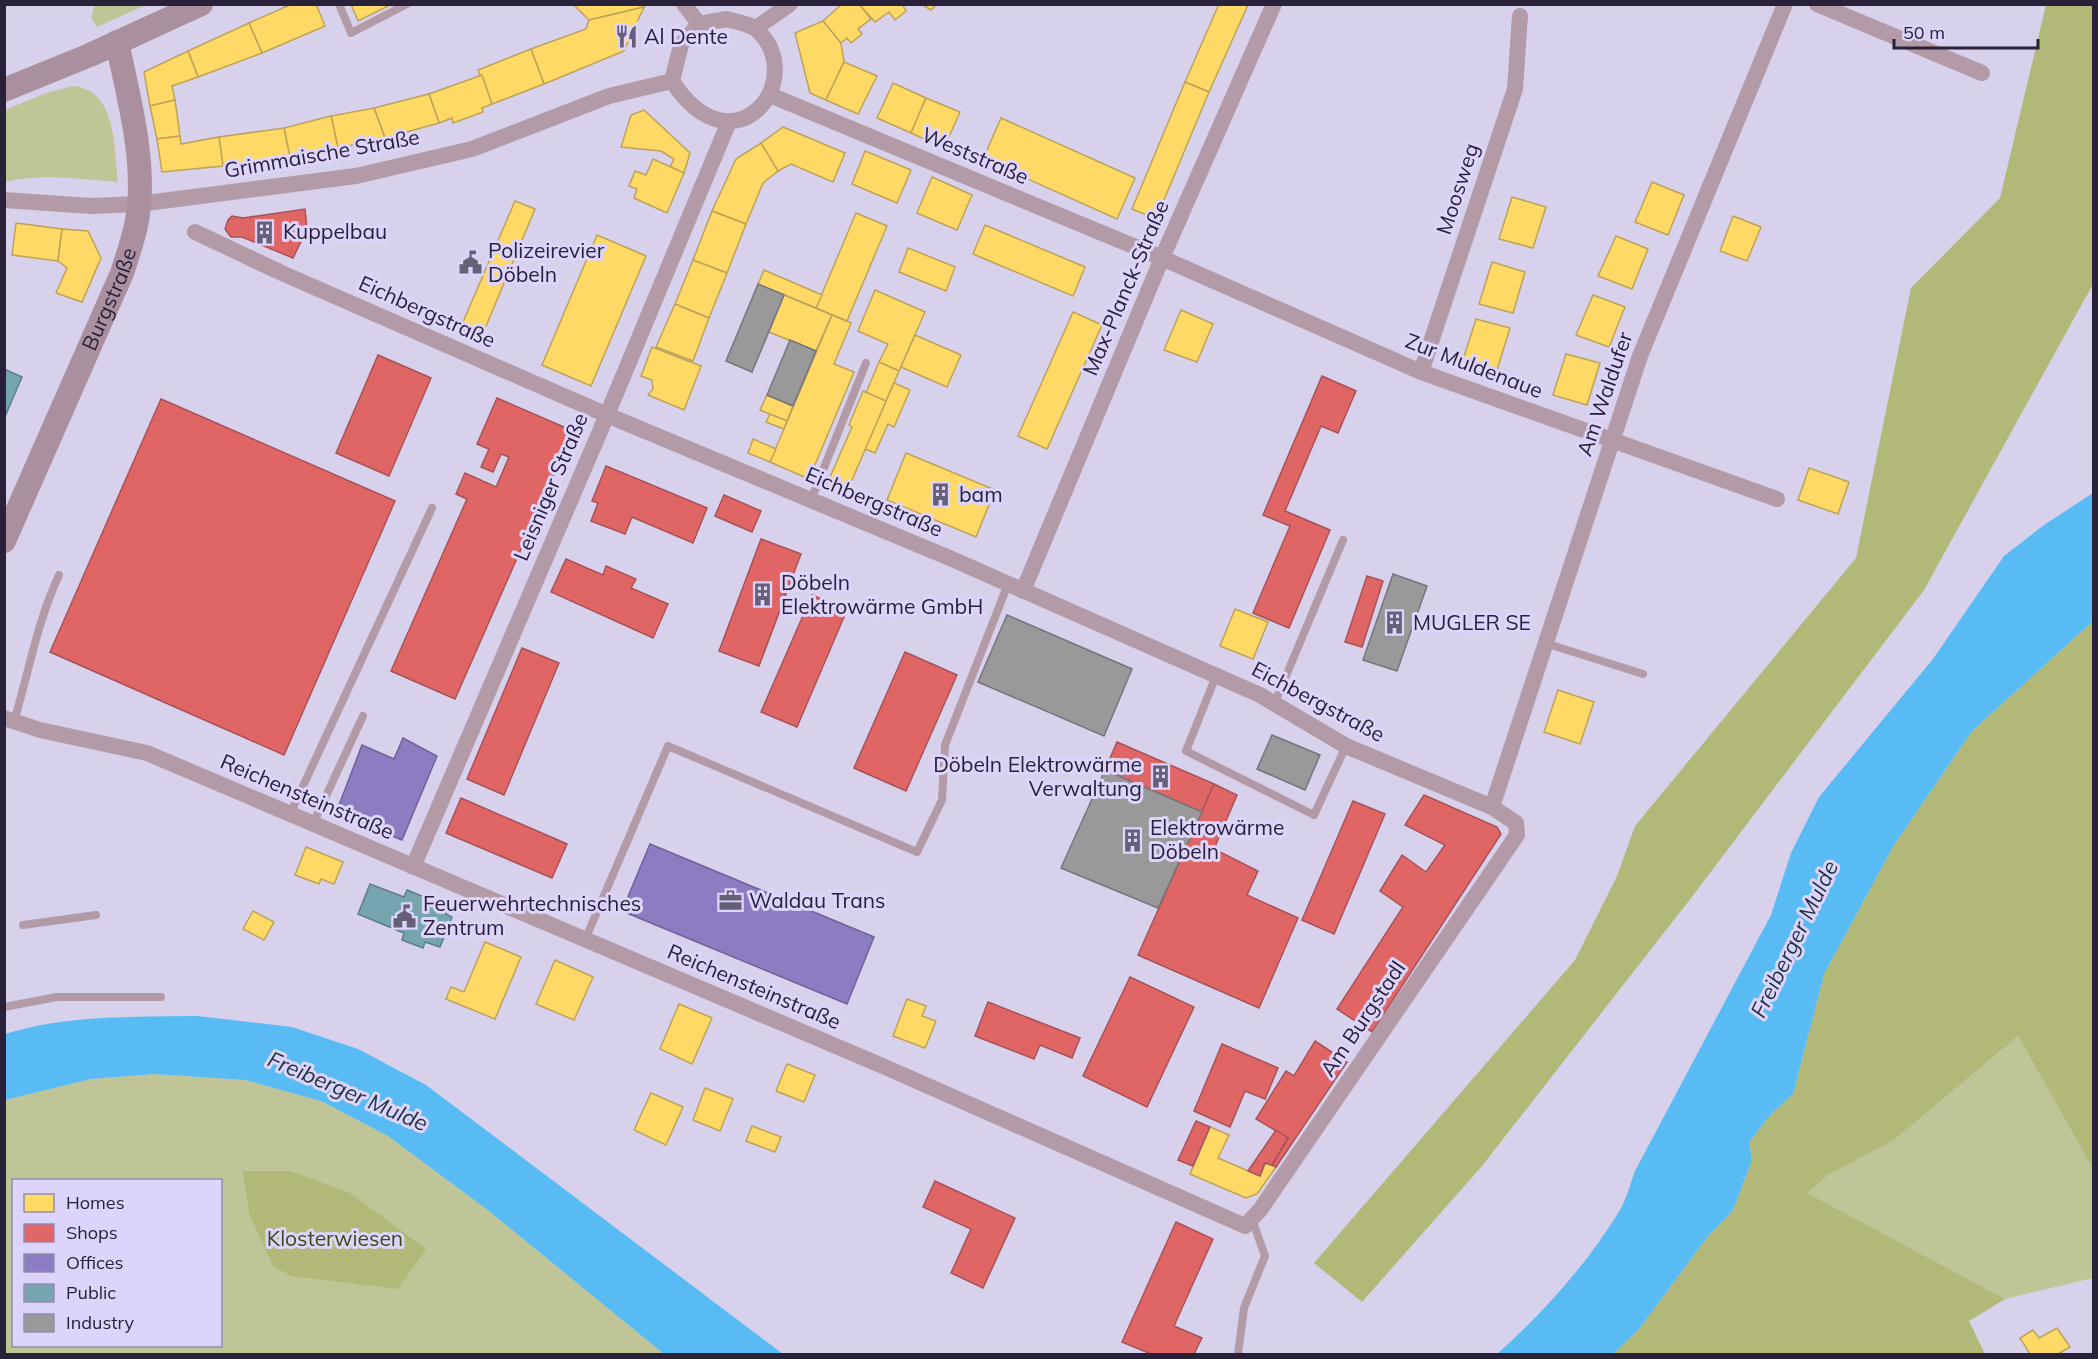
<svg xmlns="http://www.w3.org/2000/svg" width="2098" height="1359" font-family="Mulish,sans-serif">
	<rect width="100%" height="100%" fill="#d7d1ec"/>
	<g fill="#bfc597" fill-rule="evenodd">
		<polygon points="95,5 95,4 146,5 97,27 91,17"/>
		<path d="M73 86C117 90 114 148 118 182 80 179 41 173 5 182V110L46 93Z"/>
		<polygon points="2018,1036 2093,1169 2093,1278 2005,1299 1806,1193 1828,1175 1894,1140"/>
		<path d="M155 1074 245 1080 321 1101 388 1136 489 1211 664 1354H5V1100L91 1079ZM14 1180H220V1346H14Z"/>
	</g>
	<g fill="#b2b878">
		<polygon points="2046,5 2093,5 2093,284 1924,590 1691,898 1482,1166 1362,1302 1314,1263 1575,960 1617,876 1635,826 1856,558 1911,288 2000,198"/>
		<polygon points="2093,621 2093,1169 2018,1036 1894,1140 1828,1175 1807,1193 2005,1299 1969,1321 1985,1354 1613,1354 1639,1329 1708,1236 1733,1210 1752,1160 1749,1142 1771,1114 1793,1094 1824,974 1894,845 1972,731"/>
		<polygon points="243,1171 290,1171 350,1193 426,1249 398,1289 291,1276 273,1266 249,1213"/>
	</g>
	<g fill="#58bbf3">
		<path d="M2093 493V621L1972 731 1894 845 1824 974 1793 1094 1771 1114 1749 1142 1752 1160 1733 1210 1708 1236 1639 1329 1613 1354H1497C1543 1313 1588 1263 1620 1210 1627 1198 1630 1184 1635 1171L1771 915 1791 853 1819 797 1933 659 2004 556 2044 525Z"/>
		<path d="M197 1016 292 1027 358 1049 426 1085 783 1354H664L489 1211 388 1136 321 1101 245 1080 155 1074 91 1079 5 1100V1034C67 1015 132 1017 197 1016Z"/>
	</g>
	<g fill="#ffd966" stroke="#bea258" stroke-width="1.5">
		<polygon points="292,4 316,4 325,26 262,53 249,23"/>
		<polygon points="351,4 392,4 358,21"/>
		<polygon points="573,4 642,4 644,7 589,20"/>
		<polygon points="842,4 859,4 871,19 858,29 862,34 851,43 847,38 841,43 823,21"/>
		<polygon points="859,4 902,4 906,11 895,20 889,12 875,22"/>
		<polygon points="921,4 937,4 931,10"/>
		<polygon points="1219,4 1248,5 1209,92 1185,82"/>
		<polygon points="644,7 624,51 544,84 531,49 586,29 589,20"/>
		<polygon points="823,21 841,43 844,62 826,100 810,93 795,33"/>
		<polygon points="249,23 262,53 198,77 188,51"/>
		<polygon points="531,49 544,84 492,104 478,70"/>
		<polygon points="188,51 198,77 172,86 175,100 150,106 144,72"/>
		<polygon points="844,62 877,76 858,114 826,100"/>
		<polygon points="482,75 492,104 482,108 483,112 453,123 452,118 439,123 429,94"/>
		<polygon points="1185,82 1209,92 1156,219 1132,209"/>
		<polygon points="893,83 926,98 911,133 877,118"/>
		<polygon points="429,94 439,123 385,138 374,108"/>
		<polygon points="926,98 960,112 944,148 911,133"/>
		<polygon points="175,100 180,136 157,139 150,106"/>
		<polygon points="374,108 385,138 338,148 331,116"/>
		<polygon points="644,110 690,153 684,173 670,167 674,159 661,151 621,147 631,115"/>
		<polygon points="331,116 338,148 290,158 284,128"/>
		<polygon points="1001,118 1135,178 1117,219 983,159"/>
		<polygon points="783,127 845,153 833,182 791,164 778,171 761,143"/>
		<polygon points="284,128 290,158 223,166 219,137"/>
		<polygon points="180,136 181,144 219,137 223,166 162,172 157,139"/>
		<polygon points="761,143 778,171 763,183 746,224 712,211 736,159"/>
		<polygon points="865,151 911,170 897,203 852,184"/>
		<polygon points="653,159 684,173 667,213 634,198 637,189 629,186 635,171 646,175"/>
		<polygon points="932,177 972,195 957,230 917,213"/>
		<polygon points="1652,182 1684,195 1668,235 1635,222"/>
		<polygon points="1512,197 1546,207 1533,248 1499,239"/>
		<polygon points="515,201 535,209 481,338 460,329"/>
		<polygon points="712,211 746,224 727,273 693,260"/>
		<polygon points="856,213 887,226 847,321 816,308"/>
		<polygon points="1733,216 1761,227 1747,261 1720,251"/>
		<polygon points="16,223 62,229 58,261 12,255"/>
		<polygon points="985,225 1085,267 1073,296 973,254"/>
		<polygon points="62,229 88,231 101,258 82,302 56,293 67,268 58,261"/>
		<polygon points="597,235 646,256 591,386 542,365"/>
		<polygon points="1616,236 1648,249 1632,289 1598,276"/>
		<polygon points="908,248 955,267 946,291 899,272"/>
		<polygon points="693,260 727,273 709,318 675,304"/>
		<polygon points="1492,262 1525,272 1513,313 1479,304"/>
		<polygon points="764,270 822,295 816,308 758,284"/>
		<polygon points="875,290 925,312 899,371 879,362 888,344 858,331"/>
		<polygon points="784,295 832,315 816,351 769,332"/>
		<polygon points="1593,295 1625,307 1609,347 1576,335"/>
		<polygon points="675,304 709,318 693,361 656,347"/>
		<polygon points="1181,310 1213,324 1197,362 1164,350"/>
		<polygon points="1073,312 1102,325 1047,449 1018,436"/>
		<polygon points="832,315 851,323 834,364 854,372 809,479 770,462"/>
		<polygon points="1476,319 1510,328 1497,370 1463,360"/>
		<polygon points="915,335 961,355 947,387 901,367"/>
		<polygon points="652,347 701,366 684,410 648,395 653,389 652,380 641,376"/>
		<polygon points="1566,354 1600,363 1587,405 1553,395"/>
		<polygon points="879,362 899,371 886,401 866,393"/>
		<polygon points="894,383 910,390 894,427 888,424 875,453 865,449"/>
		<polygon points="863,391 886,401 846,494 826,486 852,427 849,425"/>
		<polygon points="767,395 793,406 787,421 760,410"/>
		<polygon points="770,414 787,421 784,429 766,422"/>
		<polygon points="753,439 776,449 770,462 748,453"/>
		<polygon points="906,453 995,490 976,537 887,500"/>
		<polygon points="1809,468 1849,482 1838,514 1798,500"/>
		<polygon points="1235,609 1268,622 1253,659 1220,646"/>
		<polygon points="1558,690 1594,702 1580,744 1544,732"/>
		<polygon points="306,847 343,862 334,884 321,879 319,884 295,875"/>
		<polygon points="253,911 274,922 264,940 243,929"/>
		<polygon points="485,942 521,957 495,1019 446,999 451,987 464,992"/>
		<polygon points="555,960 593,977 574,1020 536,1004"/>
		<polygon points="907,999 926,1006 922,1016 936,1021 925,1048 893,1036"/>
		<polygon points="679,1004 712,1018 692,1064 660,1049"/>
		<polygon points="787,1064 815,1075 804,1102 776,1091"/>
		<polygon points="705,1088 733,1099 720,1131 693,1120"/>
		<polygon points="651,1093 683,1107 666,1145 634,1130"/>
		<polygon points="752,1126 781,1137 775,1152 746,1141"/>
		<polygon points="1210,1127 1229,1135 1218,1158 1260,1176 1265,1163 1276,1167 1257,1194 1246,1198 1190,1174"/>
		<polygon points="2057,1328 2070,1347 2058,1354 2030,1354 2020,1338 2033,1330 2039,1338"/>
	</g>
	<g fill="#e06666" stroke="#a95158" stroke-width="1.5">
		<polygon points="305,209 307,229 293,258 242,237 231,237 225,229 228,220 232,216 243,218"/>
		<polygon points="378,355 431,378 389,476 336,453"/>
		<polygon points="1322,376 1356,391 1338,433 1321,426 1285,511 1330,530 1289,628 1253,613 1290,526 1263,515"/>
		<polygon points="497,398 573,431 455,699 391,671 467,499 456,494 465,473 496,487 509,457 501,454 493,472 481,467 489,449 477,444"/>
		<polygon points="161,399 395,501 284,755 50,652"/>
		<polygon points="606,466 707,508 693,543 632,517 625,534 591,521 598,503 592,501"/>
		<polygon points="724,495 761,511 752,532 715,516"/>
		<polygon points="761,539 801,554 759,666 719,651"/>
		<polygon points="566,559 603,575 606,566 636,579 631,588 668,604 653,638 551,592"/>
		<polygon points="1367,576 1383,581 1362,647 1345,642"/>
		<polygon points="812,595 847,610 797,727 761,712"/>
		<polygon points="522,648 559,663 504,795 467,779"/>
		<polygon points="905,652 957,675 906,791 854,768"/>
		<polygon points="1117,742 1214,784 1202,812 1105,770"/>
		<polygon points="1214,784 1237,795 1214,849 1258,871 1247,895 1298,918 1259,1008 1138,955"/>
		<polygon points="1424,795 1497,827 1501,834 1372,1032 1337,1009 1403,907 1380,891 1402,855 1426,872 1445,845 1405,825"/>
		<polygon points="461,798 567,844 552,878 446,833"/>
		<polygon points="1353,801 1385,814 1334,934 1302,920"/>
		<polygon points="1130,977 1194,1007 1147,1107 1083,1076"/>
		<polygon points="988,1002 1080,1038 1072,1058 1040,1045 1034,1059 975,1036"/>
		<polygon points="1315,1041 1347,1062 1276,1167 1272,1165 1288,1138 1256,1119 1286,1071 1294,1076"/>
		<polygon points="1222,1044 1278,1068 1265,1099 1245,1091 1230,1127 1194,1111"/>
		<polygon points="1196,1121 1210,1127 1193,1166 1178,1160"/>
		<polygon points="1276,1130 1288,1138 1272,1165 1265,1163 1260,1176 1248,1171"/>
		<polygon points="935,1181 1015,1218 983,1288 951,1273 971,1229 923,1207"/>
		<polygon points="1176,1222 1213,1239 1174,1326 1202,1338 1194,1354 1151,1354 1122,1342"/>
	</g>
	<g fill="#8e7cc3" stroke="#6f619a" stroke-width="1.5">
		<polygon points="403,738 437,756 402,840 336,813 362,745 394,759"/>
		<polygon points="650,844 874,937 847,1004 622,911"/>
	</g>
	<g fill="#76a5af" stroke="#5f7d8c" stroke-width="1.5">
		<polygon points="4,369 22,377 4,419"/>
		<polygon points="370,884 404,897 407,890 449,907 446,914 452,917 440,947 425,942 423,948 402,940 404,933 358,914"/>
	</g>
	<g fill="#999" stroke="#77757c" stroke-width="1.5">
		<polygon points="758,284 784,295 752,372 726,361"/>
		<polygon points="790,340 816,351 793,406 767,395"/>
		<polygon points="1393,574 1427,586 1397,671 1363,660"/>
		<polygon points="1007,615 1132,669 1104,736 978,682"/>
		<polygon points="1272,735 1320,755 1305,790 1257,769"/>
		<polygon points="1105,770 1202,812 1158,908 1061,868"/>
	</g>
	<g fill="none" stroke-linecap="round" stroke-linejoin="round">
		<g stroke="#b29ba7" stroke-width="8">
			<polyline points="339,4 351,33 407,4"/>
			<polyline points="811,500 866,363"/>
			<polyline points="1545,643 1643,674"/>
			<polyline points="1216,676 1186,751 1314,815 1346,746"/>
			<polyline points="1275,702 1343,540"/>
			<path d="M14 721C29 672 37 622 59 575"/>
			<polyline points="290,814 432,508"/>
			<polyline points="313,824 363,716"/>
			<polyline points="23,925 96,915"/>
			<polyline points="585,940 668,746 917,852 942,800 945,745 1008,584"/>
			<polyline points="4,1007 57,997 161,997"/>
			<polyline points="1238,1354 1244,1308 1265,1256 1252,1219"/>
		</g>
		<g stroke="#b29ba7" stroke-width="16">
			<polyline points="684,4 699,24"/>
			<polyline points="1817,4 1982,73"/>
			<path d="M727 19C736 22 751 24 757 30 810 79 734 176 672 81L681 45 699 24Z"/>
			<polyline points="756,28 790,4"/>
			<polyline points="770,95 1162,258 1421,372 1777,499"/>
			<polyline points="4,200 91,206 139,204 356,176 472,149 609,96 672,81"/>
			<polyline points="1421,372 1515,89 1520,16"/>
			<polyline points="1023,591 1162,258 1274,4"/>
			<polyline points="4,718 40,730 147,753 885,1067 1245,1226 1260,1210 1517,835 1516,823 1492,807 1346,746 1260,695 952,559 607,415 284,274 195,232"/>
			<polyline points="1492,807 1640,356 1785,4"/>
			<polyline points="413,867 607,415 728,124"/>
		</g>
		<g stroke="#aa909e" stroke-width="24">
			<polyline points="4,90 90,55 201,4"/>
			<path id="s1" d="M4 541 122 273C129 251 137 229 139 206 144 153 128 95 117 42"/>
		</g>
	</g>
	<defs>
		<symbol id="restaurant-bare" viewBox="-9 -9 18 18"><path d="M-5-6h1v4h1v-4h1v4h1v-4h1v5L-1.5 .5V6h-2V.5L-5-1ZM5-6V6H3V1.5H1.5Q1.5-4 5-6Z" fill="#655f78" stroke="#ddd4fb" stroke-width="2.5" paint-order="stroke"/></symbol>
		<symbol id="building-bare" viewBox="-9 -9 18 18"><path d="M-4-6H4V6H1V3H-1V6H-4ZM-2.5-4.3h1.7v1.8h-1.7ZM.8-4.3h1.7v1.8H.8ZM-2.5-1h1.7V.8h-1.7ZM.8-1h1.7V.8H.8Z" fill="#655f78" stroke="#ddd4fb" stroke-width="2.5" paint-order="stroke"/></symbol>
		<symbol id="civic-bare" viewBox="-9 -9 18 18"><path d="M-.6-6.5H3V-4.5H.6V-3L4-1V1h2V6H-6V1h2V-1L-.6-3ZM-1.2 2.5V6h2.4V2.5Z" fill="#655f78" stroke="#ddd4fb" stroke-width="2.5" paint-order="stroke"/></symbol>
		<symbol id="office-bare" viewBox="-9 -9 18 18"><path d="M-6-3h4V-5.5h4V-3h4V5H-6ZM-1-4.5V-3h2v-1.5ZM-6 0V1H6V0Z" fill="#655f78" stroke="#ddd4fb" stroke-width="2.5" paint-order="stroke"/></symbol>
	</defs>
	<g fill-rule="evenodd">
		<use href="#restaurant-bare" x="610" y="20" width="33" height="33"/>
		<use href="#building-bare" x="248" y="216" width="33" height="33"/>
		<use href="#civic-bare" x="454" y="246" width="33" height="33"/>
		<use href="#building-bare" x="924" y="478" width="33" height="33"/>
		<use href="#building-bare" x="746" y="578" width="33" height="33"/>
		<use href="#building-bare" x="1378" y="606" width="33" height="33"/>
		<use href="#building-bare" x="1144" y="760" width="33" height="33"/>
		<use href="#building-bare" x="1116" y="824" width="33" height="33"/>
		<use href="#office-bare" x="714" y="884" width="33" height="33"/>
		<use href="#civic-bare" x="388" y="900" width="33" height="33"/>
	</g>
	<g text-anchor="middle" stroke-width="6" stroke-linejoin="round" paint-order="stroke">
		<g font-size="21" fill="#282139" stroke="#ddd4fb" text-anchor="start">
			<text x="644" y="44">Al Dente</text>
			<text x="283" y="239">Kuppelbau</text>
			<text x="488" y="258">Polizeirevier<tspan x="488" dy="24">Döbeln</tspan></text>
			<text x="959" y="502">bam</text>
			<text x="781" y="590">Döbeln<tspan x="781" dy="24">Elektrowärme GmbH</tspan></text>
			<text x="1413" y="630">MUGLER SE</text>
			<text x="1142" y="772" text-anchor="end">Döbeln Elektrowärme<tspan x="1142" dy="24">Verwaltung</tspan></text>
			<text x="1150" y="835">Elektrowärme<tspan x="1150" dy="24">Döbeln</tspan></text>
			<text x="749" y="908">Waldau Trans</text>
			<text x="423" y="911">Feuerwehrtechnisches<tspan x="423" dy="24">Zentrum</tspan></text>
		</g>
		<g font-size="21" fill="#282139" stroke="#ddd4fb">
			<text transform="translate(322 154) rotate(-10)" y="7">Grimmaische Straße</text>
			<text transform="translate(975 156) rotate(23)" y="7">Weststraße</text>
			<text transform="translate(1458 189) rotate(-72)" y="7">Moosweg</text>
			<text transform="translate(1126 288) rotate(-67)" y="7">Max-Planck-Straße</text>
			<text dy="7" stroke="none"><textPath href="#s1" startOffset="264">Burgstraße</textPath></text>
			<text transform="translate(427 312) rotate(24)" y="7">Eichbergstraße</text>
			<text transform="translate(1474 366) rotate(21)" y="7">Zur Muldenaue</text>
			<text transform="translate(1605 394) rotate(-71)" y="7">Am Waldufer</text>
			<text transform="translate(551 487) rotate(-67)" y="7">Leisniger Straße</text>
			<text transform="translate(874 502) rotate(23)" y="7">Eichbergstraße</text>
			<text transform="translate(1318 702) rotate(28)" y="7">Eichbergstraße</text>
			<text transform="translate(307 797) rotate(23)" y="7">Reichensteinstraße</text>
			<text transform="translate(754 987) rotate(23)" y="7">Reichensteinstraße</text>
			<text transform="translate(1363 1019) rotate(-56)" y="7">Am Burgstadl</text>
		</g>
		<g font-size="21" fill="#414816" stroke="#ddd4fb">
			<text x="335" y="1246">Klosterwiesen</text>
		</g>
		<g font-size="22" font-style="italic" fill="#1d3340" stroke="#ddd4fb">
			<text transform="translate(1794 939) rotate(-64)" y="8">Freiberger Mulde</text>
			<text transform="translate(348 1091) rotate(23)" y="8">Freiberger Mulde</text>
		</g>
	</g>
	<rect width="2098" height="1359" fill="none" stroke="#282139" stroke-width="12"/>
	<rect x="12" y="1179" width="210" height="168" fill="#ddd4fb" stroke="#958cad" stroke-width="1.5"/>
	<rect x="24" y="1194" width="30" height="18" fill="#ffd966" stroke="#958cad" stroke-width="1.5"/>
	<text x="66" y="1209" font-size="18" fill="#282139">Homes</text>
	<rect x="24" y="1224" width="30" height="18" fill="#e06666" stroke="#958cad" stroke-width="1.5"/>
	<text x="66" y="1239" font-size="18" fill="#282139">Shops</text>
	<rect x="24" y="1254" width="30" height="18" fill="#8e7cc3" stroke="#958cad" stroke-width="1.5"/>
	<text x="66" y="1269" font-size="18" fill="#282139">Offices</text>
	<rect x="24" y="1284" width="30" height="18" fill="#76a5af" stroke="#958cad" stroke-width="1.5"/>
	<text x="66" y="1299" font-size="18" fill="#282139">Public</text>
	<rect x="24" y="1314" width="30" height="18" fill="#999999" stroke="#958cad" stroke-width="1.5"/>
	<text x="66" y="1329" font-size="18" fill="#282139">Industry</text>
	<path d="M1894 39v9h144v-9" fill="none" stroke="#282139" stroke-width="3"/>
	<text x="1903" y="39" font-size="18" fill="#282139" stroke="#ddd4fb" stroke-width="4.5" paint-order="stroke">50 m</text>
</svg>
